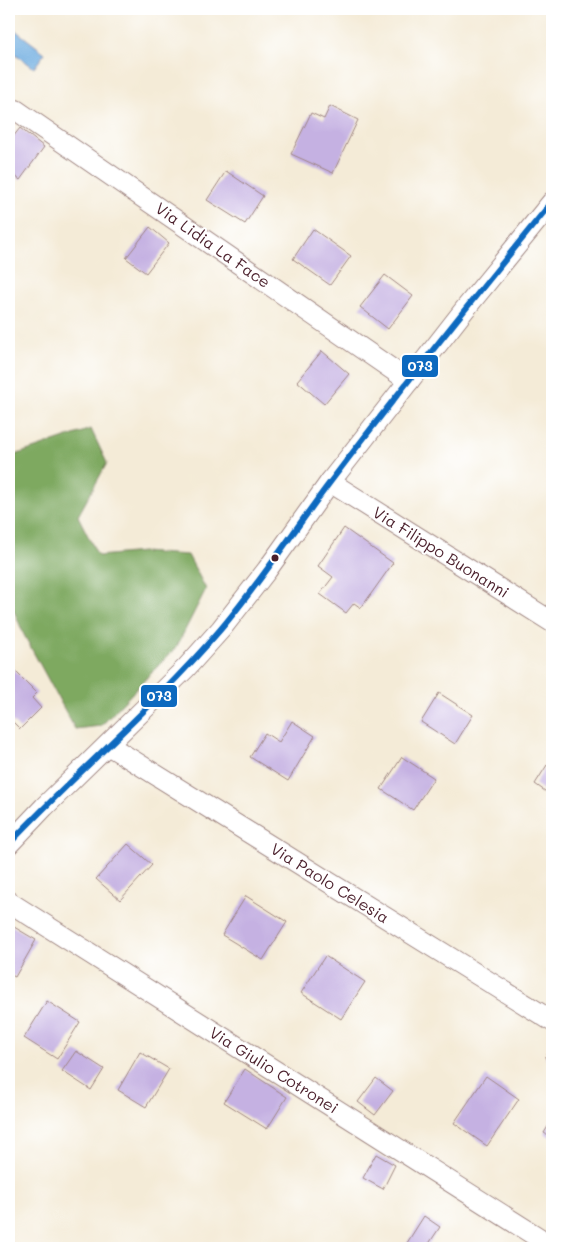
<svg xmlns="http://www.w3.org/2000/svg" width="561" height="1257" font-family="Mali,sans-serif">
	<rect width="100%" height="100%" fill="#fff"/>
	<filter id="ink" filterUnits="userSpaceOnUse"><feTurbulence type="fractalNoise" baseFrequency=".02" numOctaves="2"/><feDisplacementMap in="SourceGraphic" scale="10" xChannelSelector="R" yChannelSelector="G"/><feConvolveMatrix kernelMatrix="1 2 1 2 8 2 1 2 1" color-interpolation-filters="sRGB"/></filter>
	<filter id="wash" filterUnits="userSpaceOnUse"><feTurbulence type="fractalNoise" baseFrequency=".0096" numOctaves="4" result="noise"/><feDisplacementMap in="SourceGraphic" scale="20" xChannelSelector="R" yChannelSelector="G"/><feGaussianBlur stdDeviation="1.12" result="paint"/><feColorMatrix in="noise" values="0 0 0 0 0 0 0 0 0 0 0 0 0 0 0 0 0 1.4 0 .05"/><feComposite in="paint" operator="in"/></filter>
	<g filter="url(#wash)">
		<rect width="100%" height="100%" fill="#f4ebd7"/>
		<polygon fill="#7ea960" stroke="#646446" points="91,429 107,463 78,516 98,556 142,552 188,555 206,589 177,646 101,726 75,729 24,635 9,599 9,457"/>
		<polygon fill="#6cabdf" stroke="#5b6585" points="15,30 45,53 34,68 9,49 9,39"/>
		<g id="blocks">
			<g fill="#c5b1e2">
				<polygon points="330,106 358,120 333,173 291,154 311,113 324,119"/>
				<polygon points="20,128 44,147 20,180 9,171 9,142"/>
				<polygon points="226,171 263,196 245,224 207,200"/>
				<polygon points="150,227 169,243 146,273 126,258"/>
				<polygon points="313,229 351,256 330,285 293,259"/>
				<polygon points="385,275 413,296 388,329 360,307"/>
				<polygon points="322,351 349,374 324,404 297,381"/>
				<polygon points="344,528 393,563 361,608 354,603 346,613 320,594 333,577 318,566"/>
				<polygon points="9,665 37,693 32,698 41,708 20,729 9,718"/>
				<polygon points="439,693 473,715 455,744 421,722"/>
				<polygon points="292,721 315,736 288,781 250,757 265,733 279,742"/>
				<polygon points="402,757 434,778 413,810 381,789"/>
				<polygon points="547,765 552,768 552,796 535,784"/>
				<polygon points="128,844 152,865 120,900 96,879"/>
				<polygon points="246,896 287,922 263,960 222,935"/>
				<polygon points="9,924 36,940 15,977 9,974"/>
				<polygon points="325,956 365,982 341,1019 301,993"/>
				<polygon points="47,1001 80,1022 57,1059 24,1038"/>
				<polygon points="552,1046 552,1063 545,1058"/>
				<polygon points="76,1051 104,1069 91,1090 62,1071"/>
				<polygon points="140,1052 169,1069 146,1107 118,1090"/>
				<polygon points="245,1069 287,1097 267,1129 224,1102"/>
				<polygon points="486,1076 519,1099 487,1146 454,1123"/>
				<polygon points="376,1078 393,1091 375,1115 358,1102"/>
				<polygon points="552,1120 552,1138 544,1133"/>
				<polygon points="376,1154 395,1165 383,1189 363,1178"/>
				<polygon points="424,1216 440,1227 426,1248 409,1248 405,1246"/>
			</g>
		</g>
	</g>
	<g filter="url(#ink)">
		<use href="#blocks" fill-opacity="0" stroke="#9f8581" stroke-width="1"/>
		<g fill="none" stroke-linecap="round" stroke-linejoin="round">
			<defs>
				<g id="minor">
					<polyline points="16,110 409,381"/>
					<polyline points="330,482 552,622"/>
					<polyline points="108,745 552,1021"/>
					<polyline points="9,844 44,807 186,668 221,629 267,570 330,482 465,309 552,202"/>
					<polyline points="9,902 539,1238"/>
				</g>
			</defs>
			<use href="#minor" stroke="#9f8581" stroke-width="22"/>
			<use href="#minor" stroke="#fff" stroke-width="20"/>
			<defs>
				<path id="bus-1" d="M9 844C78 771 155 706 220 630 260 583 294 530 331 481 403 386 477 294 552 202"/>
			</defs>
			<use href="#bus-1" stroke="#fff" stroke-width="10"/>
			<use href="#bus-1" stroke="#0c69bf" stroke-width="6"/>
		</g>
	</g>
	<circle fill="#4a1f2b" stroke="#fff" stroke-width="2" cx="275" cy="558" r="4.5"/>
	<g text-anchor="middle" stroke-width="4" stroke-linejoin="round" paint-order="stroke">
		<g font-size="16" fill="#4a1f2b" stroke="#fff">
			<text transform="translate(213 245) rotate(35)" y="6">Via Lidia La Face</text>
			<text transform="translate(441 552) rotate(32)" y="6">Via Filippo Buonanni</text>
			<text transform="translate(330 883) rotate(32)" y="6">Via Paolo Celesia</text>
			<text transform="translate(274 1070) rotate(32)" y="6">Via Giulio Cotronei</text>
		</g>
	</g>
	<g stroke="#fff" stroke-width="2">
		<rect x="401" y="354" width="38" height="24" rx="5" fill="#0c69bf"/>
		<rect x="140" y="684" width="38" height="24" rx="5" fill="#0c69bf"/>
	</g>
	<g font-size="14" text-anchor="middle" font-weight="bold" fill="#fff">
		<text x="420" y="371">073</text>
		<text x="159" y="701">073</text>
	</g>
	<rect width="561" height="1257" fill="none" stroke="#fff" stroke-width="30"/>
</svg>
